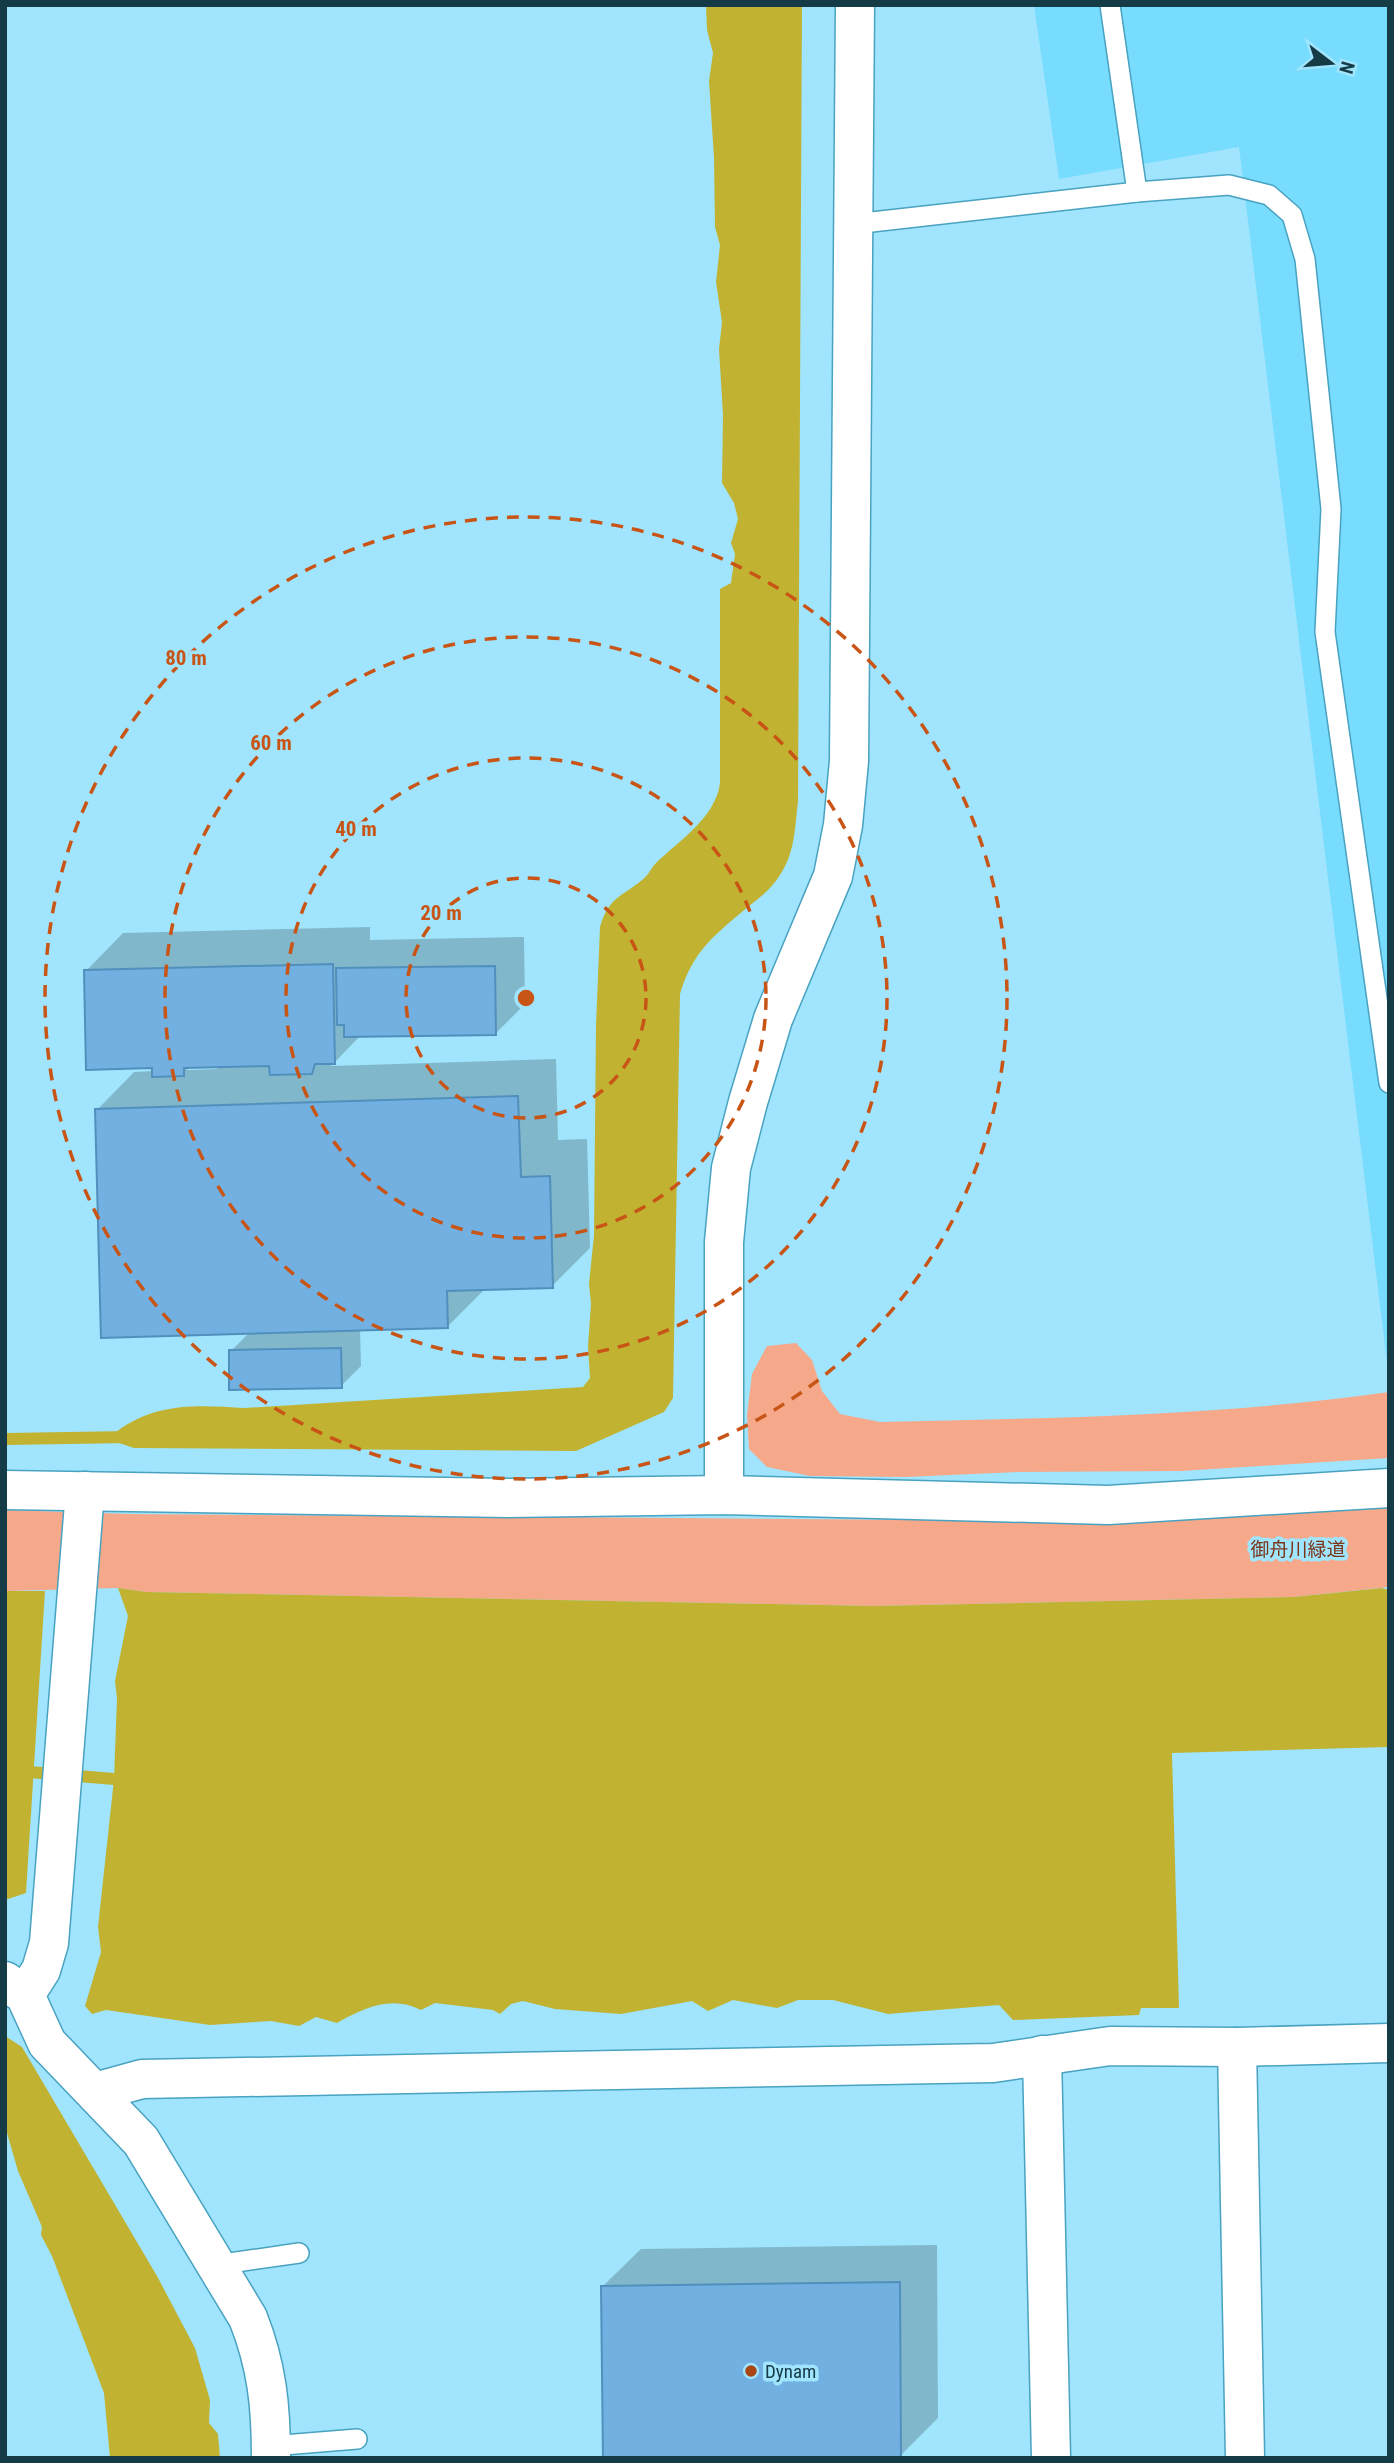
<svg xmlns="http://www.w3.org/2000/svg" width="1394" height="2463" font-family="'Roboto Condensed','Noto Sans JP',sans-serif">
	<rect width="100%" height="100%" fill="#a0e5fd"/>
	<polygon fill="#78dcfe" points="1034,5 1389,5 1389,1379 1239,147 1059,179"/>
	<g fill="#f5a98a">
		<path d="M796 1343 812 1360 822 1391 840 1414 880 1422C1050 1418 1220 1416 1389 1392V1458L1181 1471 1020 1472 906 1477 810 1476 767 1467 749 1449 747 1415 752 1374 767 1346Z"/>
		<polygon points="1389,1494 1389,1587 1294,1597 873,1606 146,1592 118,1588 5,1591 5,1510 130,1514 1051,1521"/>
	</g>
	<g fill="#c1b331">
		<path d="M706 5H802L798 801C795 827 795 853 780 875 772 888 761 897 749 906 715 935 693 950 680 994L673 1398 664 1412 576 1451 134 1448 116 1442V1432C155 1402 198 1405 245 1408L583 1387 590 1378 588 1346 591 1304 589 1284 594 1235 596 1025 600 927C609 897 620 898 642 880 648 876 651 868 656 863 679 841 716 817 720 783V589L731 583 735 554 731 543 738 519 734 503 722 483 723 415 719 349 722 322 716 282 720 245 715 227 714 158 709 81 713 53 707 30Z"/>
		<path d="M118 1588 146 1592 873 1606 1294 1597 1382 1588 1389 1590V1747L1172 1753 1179 2008H1141L1139 2015 1013 2020 999 2005 888 2014 833 2000H798L777 2008 733 2000 708 2011 692 2001 621 2014 555 2009 523 2001 511 2004 500 2014 493 2010 435 2003 421 2010C391 1995 364 2008 337 2023L316 2017 299 2026 271 2021 210 2025 106 2010 92 2014 85 2006 101 1952 98 1927 114 1779 117 1698 115 1681 128 1616Z"/>
		<polygon points="5,1591 45,1591 26,1893 5,1900"/>
		<polygon points="5,2036 22,2047 157,2276 195,2348 210,2400 209,2423 218,2434 220,2458 110,2458 104,2393 52,2256 41,2235 42,2227 18,2171 5,2126"/>
	</g>
	<g fill="#0003" fill-rule="evenodd">
		<path d="M370 927V940L524 937 525 1004 496 1033 361 1035 331 1066 556 1059 558 1140 587 1139 590 1248 552 1286 486 1288 448 1326 360 1329 361 1366 341 1386 231 1351 250 1332 97 1110 134 1072 154 1071V1066L86 971 123 933ZM190 1066H217V1069L187 1070Z"/>
		<polygon points="937,2245 938,2418 901,2455 605,2458 603,2286 641,2249"/>
	</g>
	<g fill="none" stroke-linecap="round" stroke-linejoin="round">
		<g stroke="#c1b331" stroke-width="12">
			<polyline points="5,1439 131,1437"/>
			<polyline points="5,1770 114,1779 130,1778"/>
		</g>
	</g>
	<g fill="#71b0e0" stroke="#518fbd" stroke-width="2">
		<polygon points="333,964 335,1064 315,1064 312,1074 270,1075 269,1066 184,1068 184,1076 152,1077 152,1068 86,1070 84,970"/>
		<polygon points="495,966 496,1035 344,1037 344,1025 337,1025 336,968"/>
		<polygon points="518,1096 521,1177 550,1176 553,1288 447,1291 448,1328 101,1338 95,1109"/>
		<polygon points="341,1348 342,1388 229,1390 229,1350"/>
		<polygon points="900,2282 901,2457 603,2458 601,2286"/>
	</g>
	<g fill="none" stroke-linecap="round" stroke-linejoin="round">
		<defs>
			<g id="service">
				<polyline points="1110,5 1137,192"/>
				<polyline points="854,224 1137,192 1229,185 1269,195 1292,215 1305,259 1331,509 1325,632 1389,1083"/>
				<polyline points="216,2265 299,2253"/>
				<polyline points="271,2446 357,2439"/>
			</g>
			<g id="minor">
				<path d="M5 1981 25 1995 47 2043 141 2141 248 2318C267 2366 271 2406 271 2458"/>
				<polyline points="25,1995 41,1970 49,1943 85,1491"/>
				<polyline points="1237,2047 1245,2458"/>
				<polyline points="1042,2055 1051,2458"/>
			</g>
			<g id="tertiary">
				<polyline points="5,1490 508,1498 724,1495 1108,1505 1389,1488"/>
				<polyline points="724,1495 724,1242 731,1168 748,1102 773,1019 833,876 843,825 849,761 855,5"/>
				<polyline points="95,2092 142,2079 993,2063 1110,2046 1237,2047 1389,2043"/>
			</g>
		</defs>
		<use href="#service" stroke="#48a2c0" stroke-width="22"/>
		<use href="#minor" stroke="#48a2c0" stroke-width="41"/>
		<use href="#tertiary" stroke="#48a2c0" stroke-width="41"/>
		<use href="#service" stroke="#fff" stroke-width="19"/>
		<use href="#minor" stroke="#fff" stroke-width="38"/>
		<use href="#tertiary" stroke="#fff" stroke-width="38"/>
	</g>
	<g fill="none" stroke="#c85415" stroke-width="3.5" stroke-dasharray="12 9">
		<circle cx="526" cy="998" r="120"/>
		<circle cx="526" cy="998" r="240"/>
		<circle cx="526" cy="998" r="361"/>
		<circle cx="526" cy="998" r="481"/>
	</g>
	<circle fill="#aa4514" stroke="#a0e5fd" stroke-width="2.5" cx="751" cy="2371" r="7"/>
	<g text-anchor="middle" stroke-width="7" stroke-linejoin="round" paint-order="stroke">
		<g font-size="19" fill="#793516" stroke="#a0e5fd">
			<text x="1298" y="1556">御舟川緑道</text>
		</g>
		<g font-size="19" fill="#153b47" stroke="#a0e5fd" text-anchor="start">
			<text x="765" y="2378">Dynam</text>
		</g>
	</g>
	<circle cx="526" cy="998" r="10" fill="#c85415" stroke="#a0e5fd" stroke-width="3.5"/>
	<g font-size="21" text-anchor="middle" font-weight="bold" fill="#c85415" stroke="#a0e5fd" stroke-width="7" stroke-linejoin="round" paint-order="stroke">
		<text x="186" y="665">80 m</text>
		<text x="271" y="750">60 m</text>
		<text x="356" y="836">40 m</text>
		<text x="441" y="920">20 m</text>
	</g>
	<rect width="1394" height="2463" fill="none" stroke="#153b47" stroke-width="14"/>
	<g transform="translate(1331 63) rotate(106)" stroke="#a0e5fd" stroke-width="5" paint-order="stroke">
	<path d="M0-5L12 26L0 18L-12 26Z" fill="#153b47"/>
	<text y="-10" font-size="19" font-weight="bold" text-anchor="middle" fill="#153b47">N</text>
	</g>
</svg>
